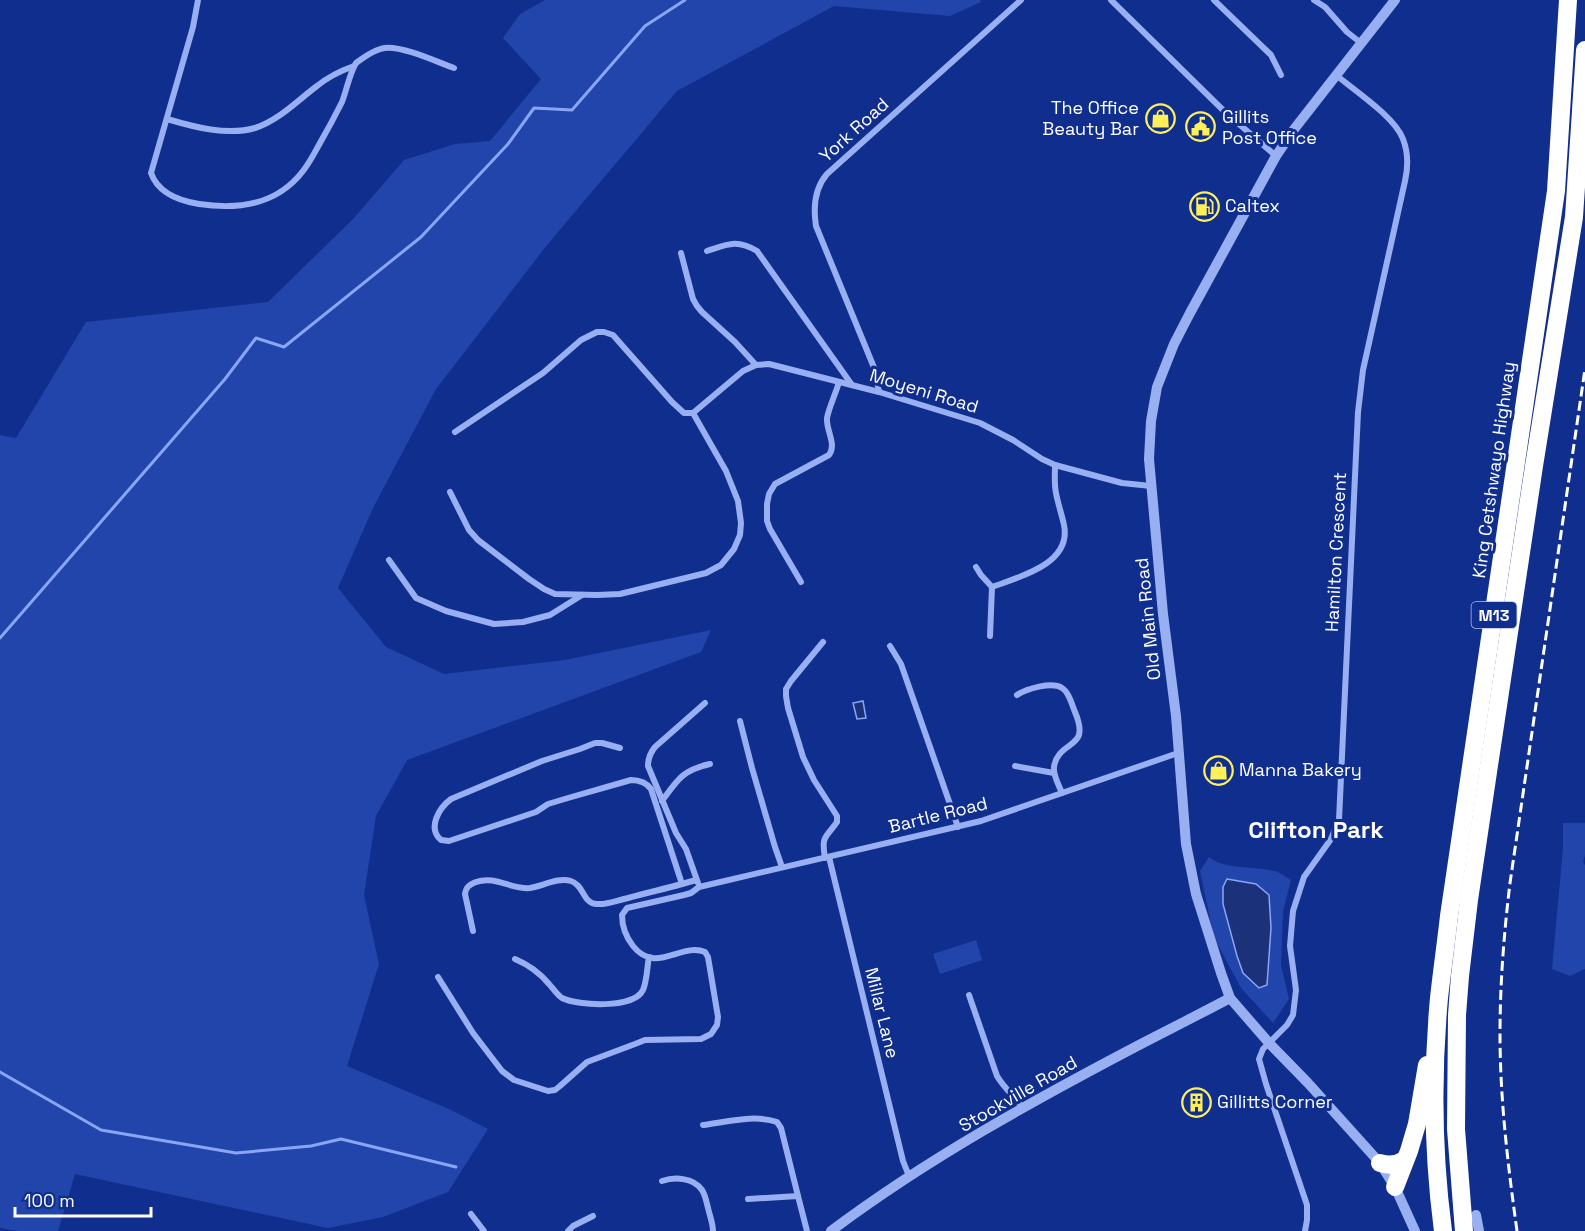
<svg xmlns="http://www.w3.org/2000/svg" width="1585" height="1231" font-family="'Space Grotesk',sans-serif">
	<rect width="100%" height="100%" fill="#102e8d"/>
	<g fill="#2245ac">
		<polygon points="545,0 980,0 981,2 950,16 834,6 677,91 547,245 436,389 373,508 338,588 386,647 444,674 565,660 711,630 701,652 407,760 376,816 364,895 379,964 347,1066 451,1110 488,1129 448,1192 383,1217 328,1228 75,1174 58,1231 18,1231 0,1228 0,435 16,438 86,322 268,302 354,218 404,160 455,144 490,141 541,79 503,38 520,14"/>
		<polygon points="1563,823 1585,823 1585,855 1583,862 1585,865 1585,969 1570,976 1552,969 1563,848"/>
		<path d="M1209 857C1224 870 1256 866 1274 871 1280 872 1286 877 1291 880L1283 911 1281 965 1289 999 1273 1023 1241 988 1214 938 1200 871Z"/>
		<polygon points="976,940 982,960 940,974 933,954"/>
	</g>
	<g fill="#1b327a" stroke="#89a6f6" stroke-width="1.5">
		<polygon points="863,701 866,718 857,719 853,703"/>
		<polygon points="1227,879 1256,884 1269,895 1271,928 1267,985 1259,988 1243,973 1237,956 1223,904 1223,887"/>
	</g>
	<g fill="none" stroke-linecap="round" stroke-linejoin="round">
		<g stroke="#89a6f6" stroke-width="3">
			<polyline points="0,638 225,379 256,338 284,347 421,237 508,144 534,108 572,110 645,26 685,0"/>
			<polyline points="0,1072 101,1130 236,1153 311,1146 341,1139 456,1167"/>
		</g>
		<g stroke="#98aff2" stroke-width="6">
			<path d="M198 0 193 27 151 173C158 193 180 201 199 204 239 210 277 205 303 171 310 162 315 152 320 143 328 129 335 116 342 102 347 89 349 75 356 63 364 57 375 49 385 48 403 46 437 62 454 68"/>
			<polyline points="1111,0 1225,112 1276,156"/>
			<polyline points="1214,0 1271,55 1281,75"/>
			<polyline points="1314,0 1325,7 1347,32 1361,43"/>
			<path d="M167 119C194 127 227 136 255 128 278 121 298 100 317 86 328 77 340 71 354 66"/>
			<path d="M707 251C728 244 737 239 757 251L852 385"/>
			<polyline points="681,253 693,299 697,306 702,312 735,342 756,365"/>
			<path d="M879 392 875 370 816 226C813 207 814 189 827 174L1021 0"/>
			<polyline points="455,432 543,373 581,340 597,332 604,332 613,335 672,402 684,413 693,413 743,371 756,365 769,364 879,392 980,423 1013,440 1042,459 1055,465 1122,483 1151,486"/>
			<polyline points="450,492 469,530 478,540 529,579 544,589 555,594 597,595 620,594 706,573 721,565 734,549 740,535 741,523 738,501 726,471 693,413"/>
			<polyline points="389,560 416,598 446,611 494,624 523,622 550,615 582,595"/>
			<polyline points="976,567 981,575 992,587"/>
			<path d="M801 582 770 529 767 521V504L769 494 775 484 829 455C837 444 826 431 827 418 829 407 836 393 839 382"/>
			<path d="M990 636 992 587C1019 577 1072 564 1064 525 1062 515 1058 504 1056 493 1054 484 1055 474 1055 465"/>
			<path d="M823 642 791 681 786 689V696L788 708 803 757 814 780 837 816V822C826 838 821 835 825 858"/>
			<polyline points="890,646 901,664 958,827"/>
			<path d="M1017 695C1026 689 1052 681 1062 688 1069 692 1072 705 1075 712 1078 719 1081 727 1079 735 1075 747 1057 747 1054 767 1053 776 1059 785 1062 793"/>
			<polyline points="740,721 752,768 775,847 782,867"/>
			<path d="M620 748 602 743H595L580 749 542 761 451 799C439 808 427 828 441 840L449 841 536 812 548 804 568 798 631 780C639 780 646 782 651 789L682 884 696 880"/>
			<polyline points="1015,766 1054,773"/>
			<path d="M662 801C678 779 683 770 710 764"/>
			<polyline points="829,857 903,1161 909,1176"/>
			<path d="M698 883 686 849 676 833 648 766C648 758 650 753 655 747L705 703"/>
			<path d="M473 931 465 894C466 887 469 885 476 882 495 875 512 890 530 888 543 886 558 877 571 881 584 885 583 904 597 904 607 905 618 900 628 898 646 893 664 889 682 884"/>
			<path d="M515 959C529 965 540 973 549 984 553 988 557 995 562 998 578 1006 634 1009 643 990 647 981 647 967 649 957"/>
			<path d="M438 977 473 1033 502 1071 514 1080 548 1091 555 1090 560 1086 587 1062 635 1044 645 1040 701 1039 711 1034 717 1025 718 1017 708 957 705 952C681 942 656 975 633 946 626 937 622 927 622 915L627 908 684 895 691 893 699 887 981 821 1178 753"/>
			<path d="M969 995 997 1076C1004 1088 1015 1097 1023 1108"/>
			<path d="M703 1125C727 1122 754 1114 777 1122L781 1128 798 1196"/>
			<path d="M662 1181C674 1177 693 1177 702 1190 706 1196 707 1205 709 1212 711 1219 713 1225 713 1231"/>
			<polyline points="748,1199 798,1196 807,1231"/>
			<polyline points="471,1214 484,1231"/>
			<polyline points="568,1231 573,1226 593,1216"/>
			<path d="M1305 1231 1307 1220V1205L1266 1084 1259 1059 1263 1049 1287 1025 1293 1015 1296 990 1290 946 1293 911 1304 877 1331 839 1339 820 1358 412 1363 370 1405 181C1408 168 1408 152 1403 139 1395 117 1354 90 1336 75"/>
		</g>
		<g stroke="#98aff2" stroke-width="10">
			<polyline points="1395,0 1295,128 1276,156 1190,313 1174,344 1157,387 1151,421 1149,459 1163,614 1176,716 1186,844 1196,894 1221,973 1230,998 1269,1043 1308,1083 1380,1163 1395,1187 1415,1231"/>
			<polyline points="1476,1215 1479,1231"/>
			<path d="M831 1231C927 1159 1034 1100 1141 1044 1170 1029 1200 1014 1230 998"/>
		</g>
		<g stroke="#fff" stroke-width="18">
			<path d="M1380 1163C1389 1166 1397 1165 1405 1160"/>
			<polyline points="1395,1187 1409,1151 1417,1124 1427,1065"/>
			<path d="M1443 1231C1433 1155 1432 1075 1439 998 1442 971 1446 943 1449 916L1556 191 1568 0"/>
			<polyline points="1464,1231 1456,1129 1457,1015 1460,976 1469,900 1488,772 1534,466 1574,217 1585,50"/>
		</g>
		<path stroke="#fff" stroke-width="3" stroke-dasharray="10 4.5" stroke-linecap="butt" d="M1517 1231C1508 1166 1500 1100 1500 1034 1500 983 1504 933 1510 883L1585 369"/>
	</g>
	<defs>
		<symbol id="shop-ring" viewBox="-11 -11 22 22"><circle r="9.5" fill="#102e8d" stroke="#fff059" stroke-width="1.5"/><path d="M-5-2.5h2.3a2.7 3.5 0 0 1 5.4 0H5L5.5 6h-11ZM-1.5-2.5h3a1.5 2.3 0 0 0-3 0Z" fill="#fff059"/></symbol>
		<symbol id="civic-ring" viewBox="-11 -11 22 22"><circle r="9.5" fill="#102e8d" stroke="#fff059" stroke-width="1.5"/><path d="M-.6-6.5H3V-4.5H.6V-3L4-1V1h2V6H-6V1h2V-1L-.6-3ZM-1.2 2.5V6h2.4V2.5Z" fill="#fff059"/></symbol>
		<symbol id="fuel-ring" viewBox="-11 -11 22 22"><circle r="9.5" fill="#102e8d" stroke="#fff059" stroke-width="1.5"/><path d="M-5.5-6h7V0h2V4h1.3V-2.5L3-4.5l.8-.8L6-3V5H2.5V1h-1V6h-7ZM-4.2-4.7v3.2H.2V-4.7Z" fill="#fff059"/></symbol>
		<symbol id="building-ring" viewBox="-11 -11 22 22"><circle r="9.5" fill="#102e8d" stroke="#fff059" stroke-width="1.5"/><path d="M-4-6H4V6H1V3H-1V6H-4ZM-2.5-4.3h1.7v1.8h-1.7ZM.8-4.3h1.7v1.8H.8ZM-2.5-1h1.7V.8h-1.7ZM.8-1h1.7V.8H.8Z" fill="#fff059"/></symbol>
	</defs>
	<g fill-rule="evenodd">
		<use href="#shop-ring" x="1144" y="102" width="33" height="33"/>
		<use href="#civic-ring" x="1184" y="110" width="33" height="33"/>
		<use href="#fuel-ring" x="1188" y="190" width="33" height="33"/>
		<use href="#shop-ring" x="1202" y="754" width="33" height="33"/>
		<use href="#building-ring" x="1180" y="1086" width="33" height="33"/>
	</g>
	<g text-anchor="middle" stroke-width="6" stroke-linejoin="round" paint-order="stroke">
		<rect fill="#102e8d" stroke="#b7c0dd" stroke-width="1.5" x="1471.5" y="602" width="45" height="26" rx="4.5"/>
		<g font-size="16" font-weight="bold" fill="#fff">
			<text x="1494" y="621">M13</text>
		</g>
		<g font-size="18" fill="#fff" stroke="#102e8d" text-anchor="start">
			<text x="1139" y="114" text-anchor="end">The Office<tspan x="1139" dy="21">Beauty Bar</tspan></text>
			<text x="1222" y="123">Gillits<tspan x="1222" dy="21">Post Office</tspan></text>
			<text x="1225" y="212">Caltex</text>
			<text x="1239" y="776">Manna Bakery</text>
			<text x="1217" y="1108">Gillitts Corner</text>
		</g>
		<g font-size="18" fill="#fff" stroke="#102e8d">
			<text transform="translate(854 130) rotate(-42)" y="6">York Road</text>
			<text transform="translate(924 391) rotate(17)" y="6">Moyeni Road</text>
			<text transform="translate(1494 470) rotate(-82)" y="6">King Cetshwayo Highway</text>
			<text transform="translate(1336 552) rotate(-87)" y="6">Hamilton Crescent</text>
			<text transform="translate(1148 619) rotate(-96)" y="6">Old Main Road</text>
			<text transform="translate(938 815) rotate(-14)" y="6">Bartle Road</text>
			<text transform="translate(882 1013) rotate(76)" y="6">Millar Lane</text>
			<text transform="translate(1018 1094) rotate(-30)" y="6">Stockville Road</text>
		</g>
		<g font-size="24" font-weight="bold" fill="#fff" stroke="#102e8d">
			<text x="1316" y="838">Clifton Park</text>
		</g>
	</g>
	<path d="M15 1207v9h136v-9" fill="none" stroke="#ffffff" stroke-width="3"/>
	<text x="24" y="1207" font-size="18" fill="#ffffff" stroke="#102e8d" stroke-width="4.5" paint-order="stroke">100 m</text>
</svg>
